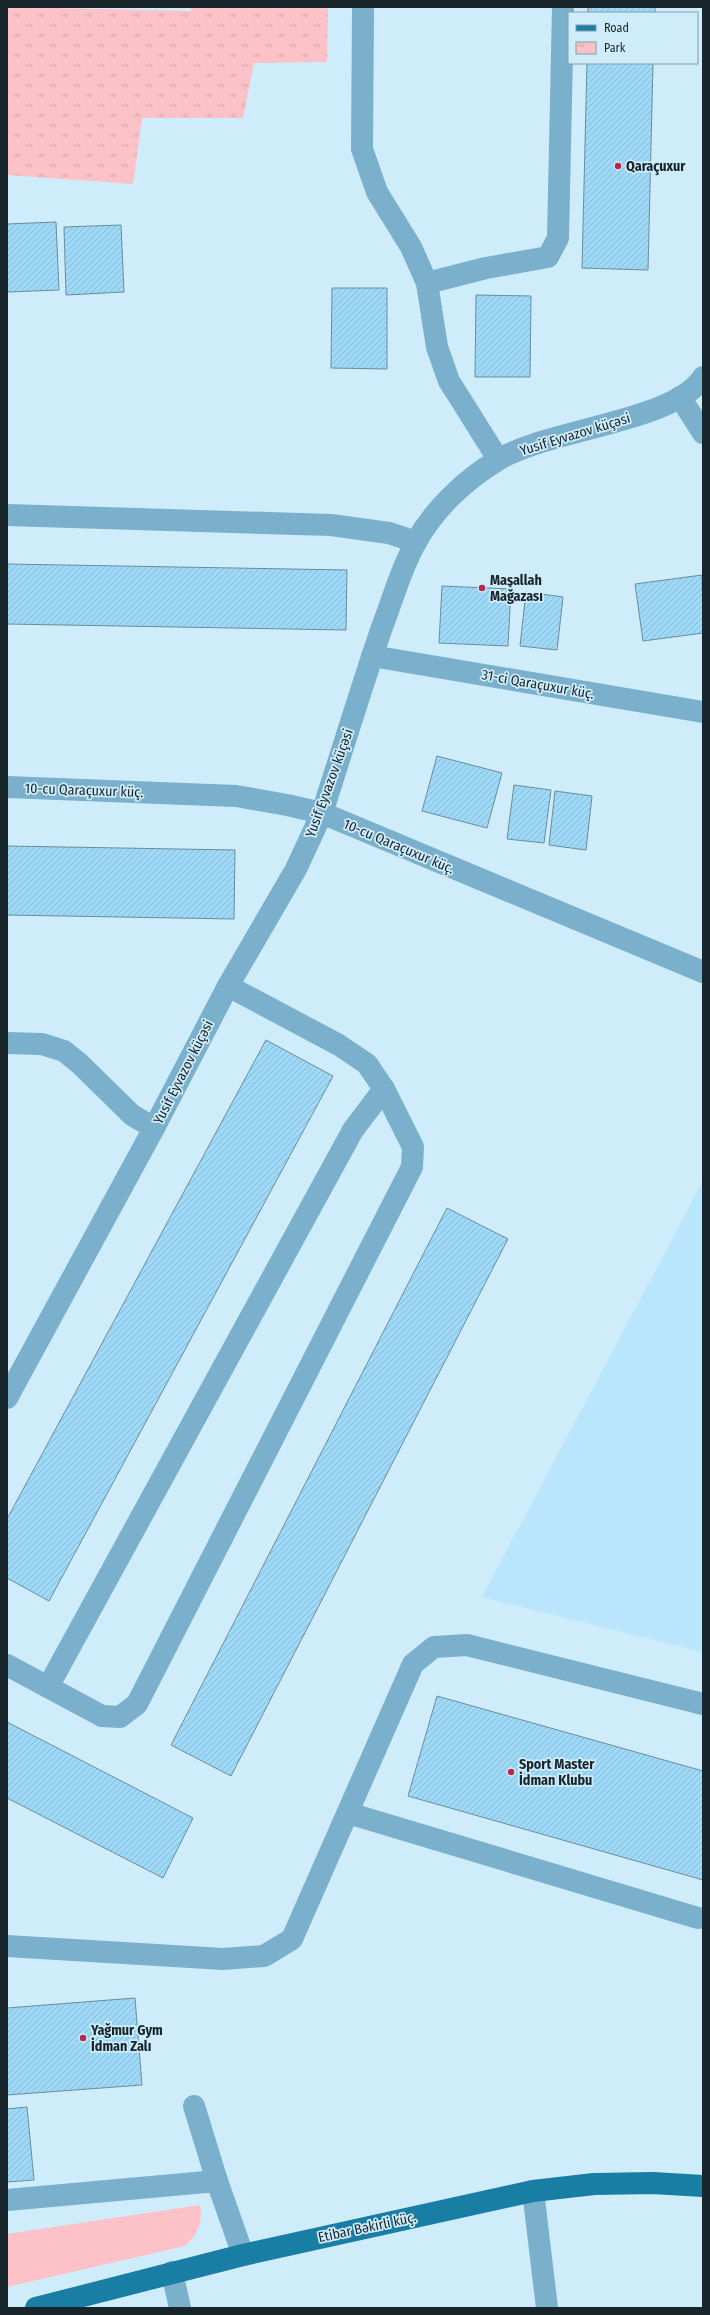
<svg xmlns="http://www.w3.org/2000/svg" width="710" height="2315" font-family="'Fira Sans Condensed',sans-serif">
	<defs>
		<pattern id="park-tufts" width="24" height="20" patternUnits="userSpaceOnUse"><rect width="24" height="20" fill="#fcc2c7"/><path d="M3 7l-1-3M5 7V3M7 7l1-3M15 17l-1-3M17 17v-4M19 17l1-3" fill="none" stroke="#d7a7ab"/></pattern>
		<pattern id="building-hatch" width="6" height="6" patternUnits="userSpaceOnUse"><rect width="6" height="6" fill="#9edaf8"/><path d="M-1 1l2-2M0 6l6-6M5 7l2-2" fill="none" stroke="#87bbd5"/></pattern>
	</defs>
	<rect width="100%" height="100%" fill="#cfecfb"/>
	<polygon fill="#b9e6fc" points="703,1181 703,1652 482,1597"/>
	<path fill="#fcc2c7" d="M200 2205C203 2224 198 2233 185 2246L7 2287V2234Z"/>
	<polygon fill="url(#park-tufts)" points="7,7 191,11 192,7 328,7 327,62 254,63 243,118 142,118 133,184 7,175"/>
	<g fill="url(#building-hatch)" stroke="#6a8c9d">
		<rect x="588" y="7" width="67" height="6"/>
		<polygon points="587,63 653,63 648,270 582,268"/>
		<polygon points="56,222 59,290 7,292 7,224"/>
		<polygon points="121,225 124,292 66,295 64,227"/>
		<polygon points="332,288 387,288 387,369 331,368"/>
		<polygon points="476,295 531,296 530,377 475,377"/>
		<polygon points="7,564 347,570 346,630 7,624"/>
		<polygon points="702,575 703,633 643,641 635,584"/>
		<polygon points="442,586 511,589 508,646 439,643"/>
		<polygon points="526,592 563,597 557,650 520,646"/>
		<polygon points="437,756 502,773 487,828 422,811"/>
		<polygon points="514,785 551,790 544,843 507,839"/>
		<polygon points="555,791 592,796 586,850 549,845"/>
		<polygon points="7,846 235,850 234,919 7,915"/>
		<polygon points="266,1040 333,1076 49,1601 7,1578 7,1519"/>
		<polygon points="447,1208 508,1239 231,1776 171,1745"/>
		<polygon points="437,1696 703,1771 703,1880 408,1796"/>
		<polygon points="7,1722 193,1818 163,1878 7,1798"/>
		<polygon points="135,1998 142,2085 7,2095 7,2008"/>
		<polygon points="27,2107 34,2180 7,2182 7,2109"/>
	</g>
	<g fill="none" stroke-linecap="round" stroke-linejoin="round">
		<g stroke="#7ab0cb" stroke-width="22">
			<polyline points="363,7 362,149 377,192 411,247 427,283"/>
			<polyline points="680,397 703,433"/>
			<polyline points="498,459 449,381 437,347 427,283 486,268 548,257 558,238 563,7"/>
			<polyline points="7,515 331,525 389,533 416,542"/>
			<polyline points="372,656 703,712"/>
			<polyline points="7,787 236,796 287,805 322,813 703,972"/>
			<polyline points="7,1043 42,1044 64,1051 80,1064 132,1115 154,1128"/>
			<path d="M7 1398 154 1128 228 986 296 869 322 813C342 751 361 689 382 627 393 599 401 568 416 542 434 509 466 479 498 460 547 429 675 422 703 377"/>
			<polyline points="7,1665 102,1716 120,1717 137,1704 412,1167 413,1147 384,1089 367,1064 339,1045 228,986"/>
			<polyline points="48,1687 353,1130 384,1089"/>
			<polyline points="348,1813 698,1918"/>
			<polyline points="7,1946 223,1959 264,1956 292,1939 413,1664 434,1647 467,1645 703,1704"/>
			<polyline points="194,2106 217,2181"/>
			<polyline points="533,2191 547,2308"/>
			<polyline points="7,2200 217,2181 243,2255"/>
			<polyline points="172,2272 180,2308"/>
		</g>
		<polyline stroke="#197ea4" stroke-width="22" points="36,2308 243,2255 533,2191 594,2184 653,2183 703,2186"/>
	</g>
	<g fill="#b9284b" stroke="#cfecfb" stroke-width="1.5">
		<circle cx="618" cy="166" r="4"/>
		<circle cx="482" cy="588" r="4"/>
		<circle cx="511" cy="1772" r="4"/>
		<circle cx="83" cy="2038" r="4"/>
	</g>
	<g text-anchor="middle" stroke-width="3.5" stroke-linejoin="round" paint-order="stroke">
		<g font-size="14" font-weight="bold" fill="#18262c" stroke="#cfecfb" text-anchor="start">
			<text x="626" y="171">Qaraçuxur</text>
			<text x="490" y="585">Maşallah<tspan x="490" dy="16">Mağazası</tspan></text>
			<text x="519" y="1769">Sport Master<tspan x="519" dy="16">İdman Klubu</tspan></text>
			<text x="91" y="2035">Yağmur Gym<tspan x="91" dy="16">İdman Zalı</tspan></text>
		</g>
		<g font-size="14" fill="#18262c" stroke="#cfecfb">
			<text transform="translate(575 434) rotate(-17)" y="5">Yusif Eyvazov küçəsi</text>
			<text transform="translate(538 684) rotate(10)" y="5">31-ci Qaraçuxur küç.</text>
			<text transform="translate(329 783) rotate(-70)" y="5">Yusif Eyvazov küçəsi</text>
			<text transform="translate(84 790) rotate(2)" y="5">10-cu Qaraçuxur küç.</text>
			<text transform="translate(399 846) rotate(23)" y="5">10-cu Qaraçuxur küç.</text>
			<text transform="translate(183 1072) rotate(-63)" y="5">Yusif Eyvazov küçəsi</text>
			<text transform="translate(367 2227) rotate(-12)" y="5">Etibar Bəkirli küç.</text>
		</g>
	</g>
	<rect width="710" height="2315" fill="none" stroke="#18262c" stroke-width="16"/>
	<rect x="568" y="12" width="130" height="52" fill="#cfecfb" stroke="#869da8"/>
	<rect x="576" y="25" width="20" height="6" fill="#197ea4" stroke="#869da8"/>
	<text x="604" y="32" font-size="12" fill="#18262c">Road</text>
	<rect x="576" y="42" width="20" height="12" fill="url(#park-tufts)" stroke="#869da8"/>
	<text x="604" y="52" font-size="12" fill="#18262c">Park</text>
</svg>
